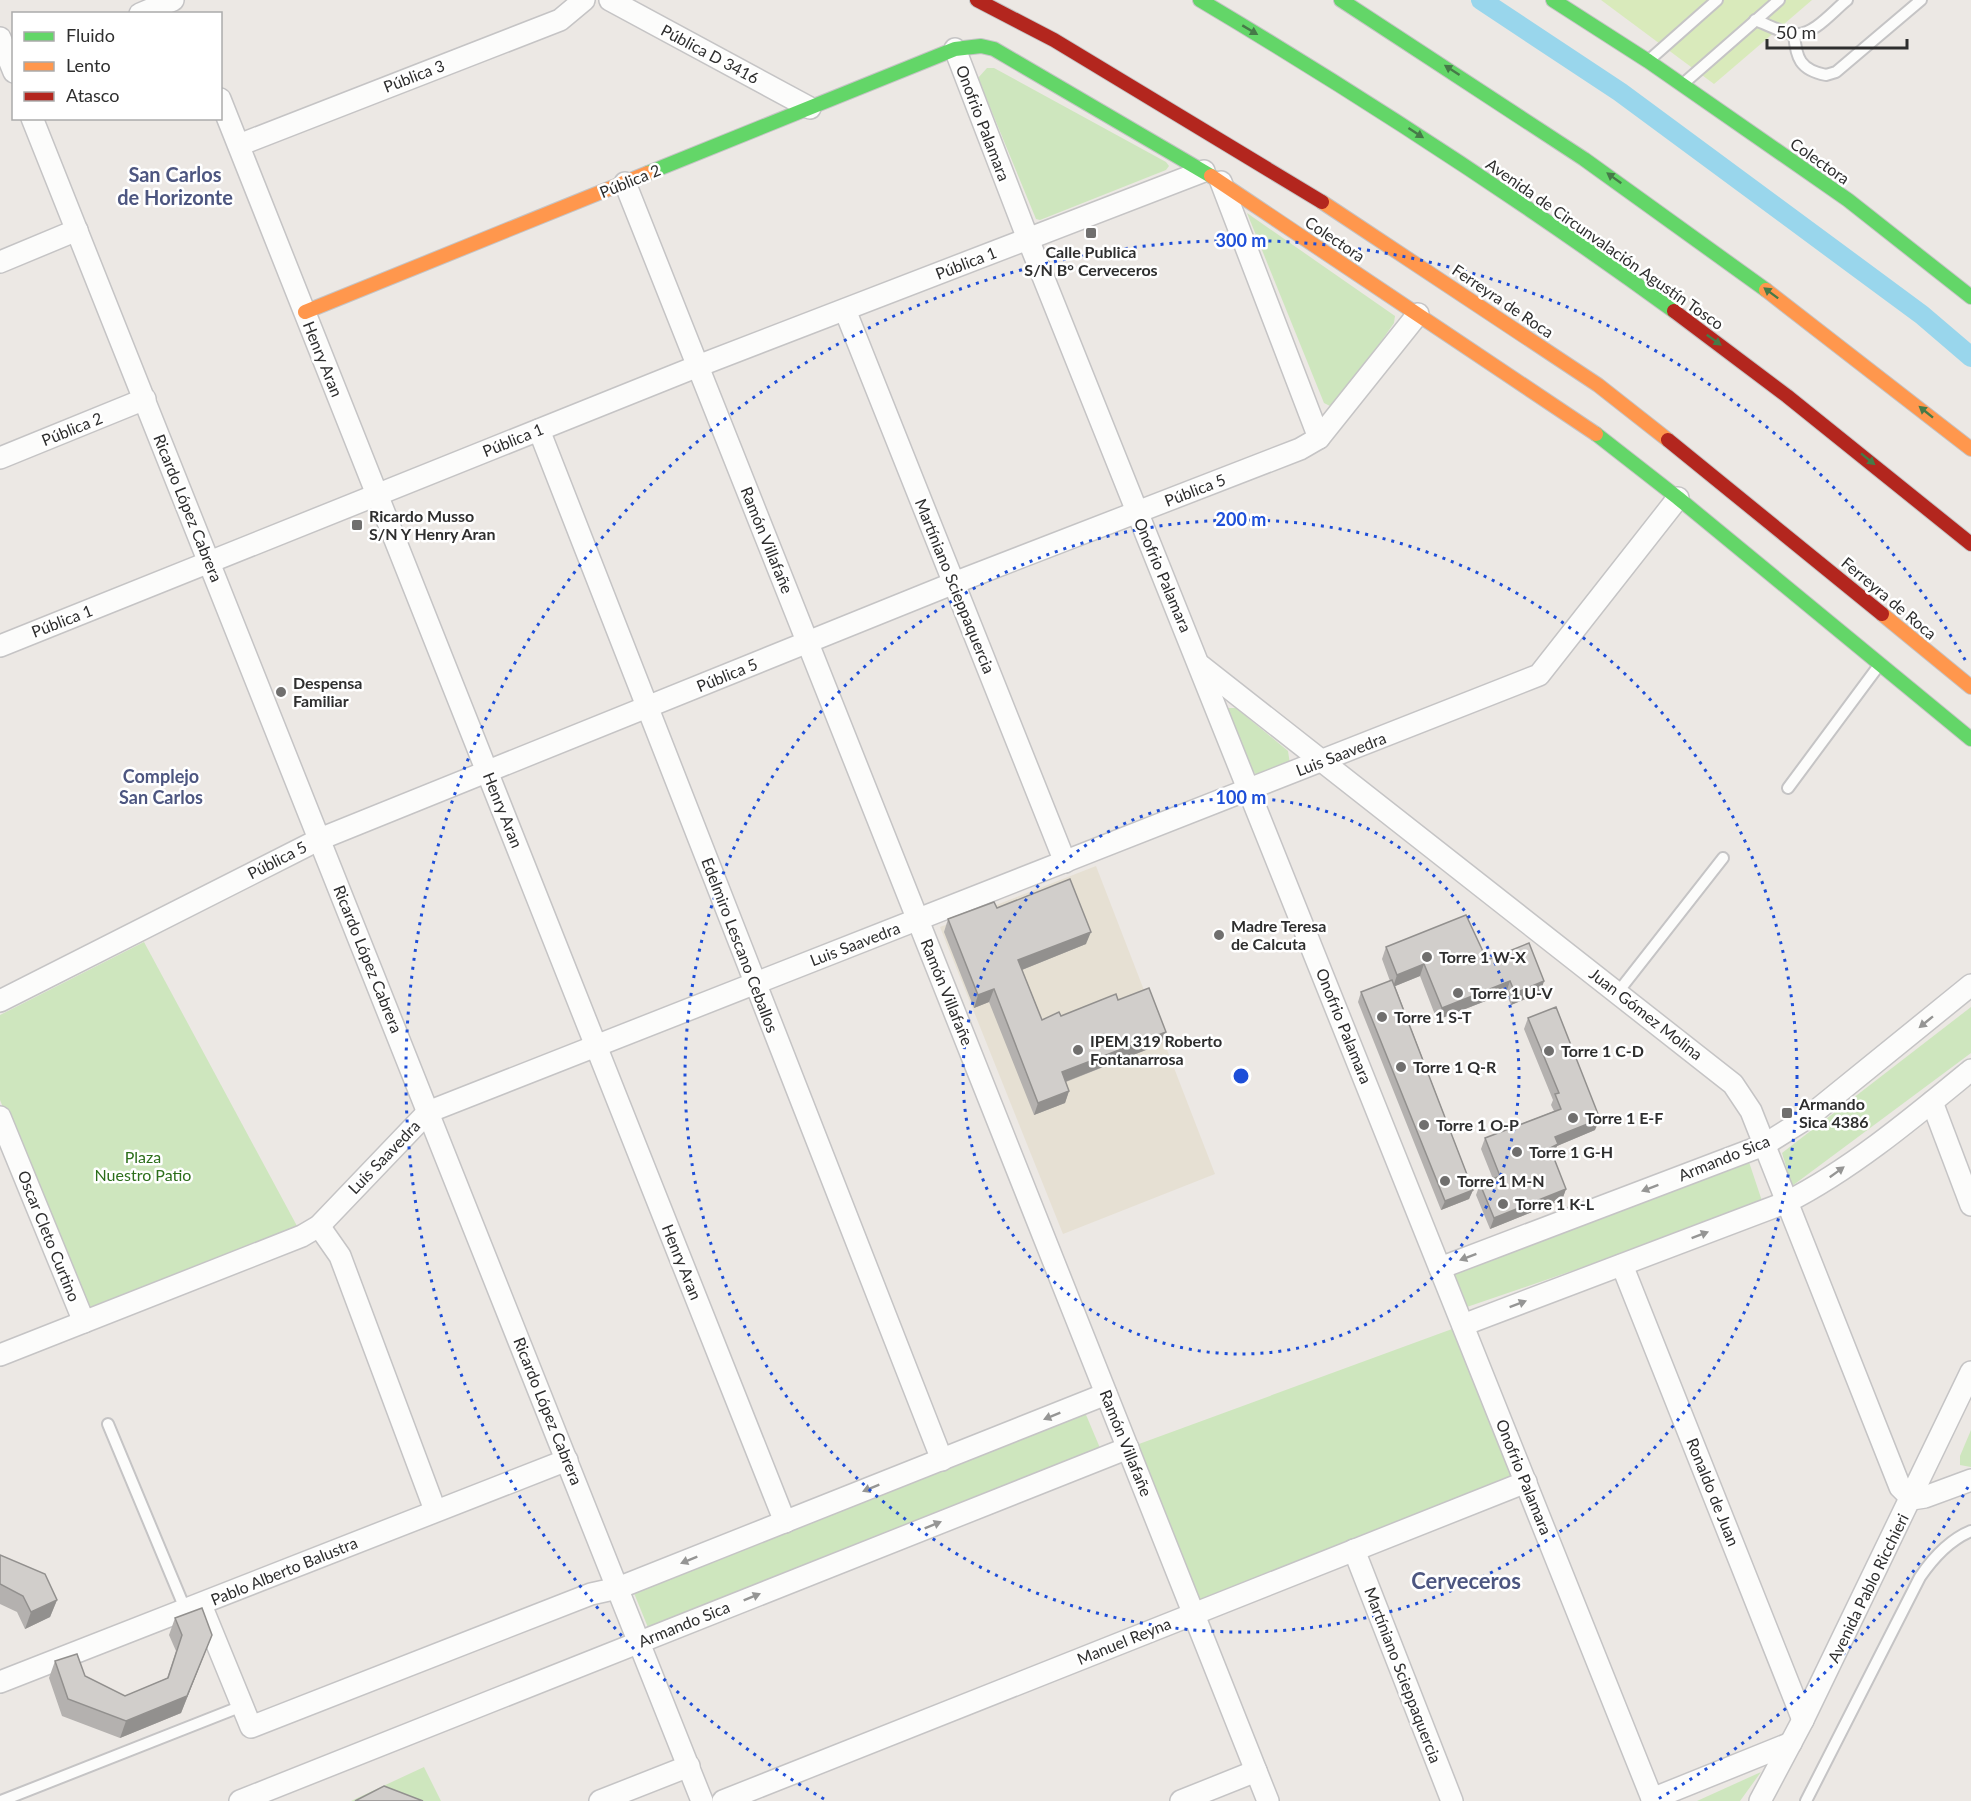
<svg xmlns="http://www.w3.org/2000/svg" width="1971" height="1801" font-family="Lato,sans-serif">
	<rect width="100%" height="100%" fill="#ece8e4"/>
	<polygon fill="#e6e0d3" points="1096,866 1215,1174 1063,1234 940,927"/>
	<g fill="#cee6be">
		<polygon points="987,68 994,68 1166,162 1169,166 1166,170 1040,220 1036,219 978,78"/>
		<polygon points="1247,213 1395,316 1394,323 1338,403 1330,406 1324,403"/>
		<polygon points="1227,708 1236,708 1288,751 1290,764 1257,776 1251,768"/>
		<polygon points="144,942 297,1226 85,1310 0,1100 0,1015"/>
		<polygon points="1971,1007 1971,1053 1792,1186 1782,1153"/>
		<polygon points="1749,1162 1762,1201 1627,1252 1464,1308 1449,1274"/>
		<polygon points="1463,1325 1526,1482 1194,1614 1128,1448"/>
		<polygon points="1084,1410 1100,1448 649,1630 634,1593"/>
		<polygon points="1971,1430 1971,1467 1960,1465 1960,1456"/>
		<polygon points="424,1767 441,1801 351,1801"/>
		<polygon points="1761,1772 1740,1801 1697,1801"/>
	</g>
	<polygon fill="#d9eabb" points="1601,0 1812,0 1714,84"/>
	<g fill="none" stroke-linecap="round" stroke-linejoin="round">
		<polyline stroke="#99d6ec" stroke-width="20" points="1481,0 1620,92 1922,315 1971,357"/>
		<defs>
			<g id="lane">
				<path d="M1755 20C1767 24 1783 34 1796 34 1814 35 1834 10 1847 0"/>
				<path d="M1794 34C1796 58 1800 70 1826 75L1836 72 1921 0"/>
				<polyline points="1648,61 1717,0"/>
				<polyline points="1684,83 1779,0"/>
				<polyline points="1788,788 1880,664"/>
				<polyline points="1618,992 1723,858"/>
				<polyline points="108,1424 186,1611"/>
				<polyline points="1,1801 242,1706"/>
				<path d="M1806 1801 1920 1577C1933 1558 1949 1540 1971 1531"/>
			</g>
			<g id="street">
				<polyline points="610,0 810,108"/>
				<polyline points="140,14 173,0"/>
				<polyline points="0,38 14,72"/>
				<polyline points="955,49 1028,239 1653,1801"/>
				<polyline points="220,99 785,1522"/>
				<polyline points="32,118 702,1801"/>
				<polyline points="239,145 560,20 584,0"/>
				<polyline points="1221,182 1319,438"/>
				<polyline points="625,183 1268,1801"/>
				<polyline points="0,262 77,230"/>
				<polyline points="845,310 1065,862"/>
				<polyline points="539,430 942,1460"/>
				<polyline points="0,458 145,399"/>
				<polyline points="0,646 698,366 1204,171"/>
				<polyline points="1201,666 1733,1084 1751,1111 1900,1487 1912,1499"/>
				<polyline points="0,1001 320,839 954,583 1300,449 1319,438 1418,314"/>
				<polyline points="1932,1102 1971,1205"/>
				<polyline points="0,1117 84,1322"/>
				<polyline points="319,1226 340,1256 435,1510"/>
				<polyline points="1622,1265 1803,1720"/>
				<polyline points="1440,1268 1764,1145 1807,1118 1971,985"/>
				<path d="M1463 1325 1787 1202C1852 1169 1915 1116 1971 1070"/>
				<polyline points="0,1355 302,1236 319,1226 428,1112 1539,675 1678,498"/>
				<polyline points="1912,1499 1925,1497 1971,1480"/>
				<polyline points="1354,1550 1452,1801"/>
				<polyline points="201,1605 251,1727 591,1594 618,1588 1106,1394"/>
				<polyline points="0,1682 567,1460"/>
				<polyline points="1652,1799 1791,1743"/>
				<polyline points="240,1801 1128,1448"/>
				<polyline points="600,1801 689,1766"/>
				<polyline points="723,1801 1526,1482"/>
				<polyline points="1181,1801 1256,1771"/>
				<polyline points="1760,1801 1803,1720 1971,1372"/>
			</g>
			<g id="fast">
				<path d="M1200 0C1363 97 1521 200 1674 311"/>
				<polyline points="1341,0 1584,159 1766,290"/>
				<polyline points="1553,0 1648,61 1848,200 1971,297"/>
				<polyline points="648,173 955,49 981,46 994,49 1211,176"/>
				<polyline points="1596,434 1678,498 1971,739"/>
			</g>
			<g id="slow">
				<polyline points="1211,176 1596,434"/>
				<polyline points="1322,202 1598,385 1668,440"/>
				<polyline points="1766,290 1971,449"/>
				<polyline points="305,312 648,173"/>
				<polyline points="1882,614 1971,687"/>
			</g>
			<g id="jam">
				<polyline points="977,0 1054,40 1322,202"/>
				<polyline points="1674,311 1787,396 1971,544"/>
				<polyline points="1668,440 1882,614"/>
			</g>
		</defs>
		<use href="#lane" stroke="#c5c4c5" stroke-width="14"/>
		<use href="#street" stroke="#c5c4c5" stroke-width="24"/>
		<use href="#fast" stroke="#c5c4c5" stroke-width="16"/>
		<use href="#slow" stroke="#c5c4c5" stroke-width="16"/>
		<use href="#jam" stroke="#c5c4c5" stroke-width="16"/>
		<use href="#lane" stroke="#fcfcfb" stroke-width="10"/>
		<use href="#street" stroke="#fcfcfb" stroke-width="21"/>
		<use href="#fast" stroke="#63d668" stroke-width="14"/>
		<use href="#slow" stroke="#ff974d" stroke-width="14"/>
		<use href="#jam" stroke="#b3261e" stroke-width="14"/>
	</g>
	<g fill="#b4b1af">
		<polygon points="948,919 1086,944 1022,970 1042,1020 1061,1016 1118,1000 1161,1044 1066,1082 1069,1091 1065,1103 1034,1115 989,1002 974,1008 944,932"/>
		<polygon points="1386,947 1487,960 1544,981 1540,993 1511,1005 1506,993 1437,1020 1420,976 1395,986 1473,1190 1469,1199 1441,1210 1358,1002 1361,992 1390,981 1382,959"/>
		<polygon points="1528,1018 1595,1130 1557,1146 1553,1156 1566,1189 1562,1200 1490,1229 1476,1195 1480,1184 1493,1179 1481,1149 1485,1138 1554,1111 1551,1105 1553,1100 1524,1029"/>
		<polygon points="0,1555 57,1600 50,1617 25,1629 17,1612 0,1604"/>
		<polygon points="175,1618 212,1635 181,1713 120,1738 62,1716 49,1678 55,1661 125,1696 167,1678 176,1651 169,1635"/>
	</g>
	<g fill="#92908e">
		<polygon points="1091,932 1086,944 1014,973 1018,960"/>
		<polygon points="1424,964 1420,976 1393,987 1397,975"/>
		<polygon points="1510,981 1506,993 1437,1020 1442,1008"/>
		<polygon points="1544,981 1540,993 1511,1005 1515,993"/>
		<polygon points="994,989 989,1002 974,1008 978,995"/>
		<polygon points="1166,1032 1161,1044 1057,1085 1062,1072"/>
		<polygon points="1069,1091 1065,1103 1034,1115 1038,1103"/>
		<polygon points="1600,1119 1595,1130 1557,1146 1554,1156 1546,1159 1555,1137"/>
		<polygon points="1566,1189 1562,1200 1490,1229 1494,1218"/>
		<polygon points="1473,1190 1469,1199 1441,1210 1445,1201"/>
		<polygon points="57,1600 50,1617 25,1629 31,1612"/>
		<polygon points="212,1635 181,1713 120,1738 126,1721"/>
	</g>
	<g fill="#d1cecb" stroke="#92908e" stroke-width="1.5">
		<polygon points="1070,879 1091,932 1018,960 1042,1020 1059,1012 1061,1016 1116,994 1118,1000 1149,988 1166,1032 1062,1072 1069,1091 1038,1103 994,989 978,995 948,919 994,902 997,908"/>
		<polygon points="1466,915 1487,960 1529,943 1544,981 1515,993 1510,981 1442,1008 1424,964 1397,975 1386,947"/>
		<polygon points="1392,980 1473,1190 1445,1201 1361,992"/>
		<polygon points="1556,1007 1600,1119 1555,1137 1558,1144 1550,1148 1566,1189 1494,1218 1480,1184 1500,1176 1485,1138 1561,1109 1555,1094 1559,1093 1528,1018"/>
		<polygon points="0,1555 45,1574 57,1600 31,1612 23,1596 0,1584"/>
		<polygon points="202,1608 212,1635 187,1696 126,1721 68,1699 55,1661 77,1654 85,1676 125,1696 168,1678 182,1635 175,1618"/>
		<polygon points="384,1786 423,1801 355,1801"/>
	</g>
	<defs><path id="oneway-solid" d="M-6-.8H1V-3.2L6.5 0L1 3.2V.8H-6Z" transform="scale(1.5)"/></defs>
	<g fill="#467a48">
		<use href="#oneway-solid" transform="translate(1250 30) rotate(31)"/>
		<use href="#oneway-solid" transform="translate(1452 70) rotate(-147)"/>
		<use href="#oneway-solid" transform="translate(1416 133) rotate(33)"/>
		<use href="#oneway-solid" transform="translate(1614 178) rotate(-144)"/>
		<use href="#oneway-solid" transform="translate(1771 293) rotate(-143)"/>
		<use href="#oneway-solid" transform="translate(1714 340) rotate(36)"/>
		<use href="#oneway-solid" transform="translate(1926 412) rotate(-141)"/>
		<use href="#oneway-solid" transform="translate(1868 459) rotate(39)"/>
	</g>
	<g fill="#959594">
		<use href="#oneway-solid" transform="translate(1926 1022) rotate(141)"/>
		<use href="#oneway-solid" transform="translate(1837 1172) rotate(-36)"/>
		<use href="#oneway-solid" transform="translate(1650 1188) rotate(159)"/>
		<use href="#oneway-solid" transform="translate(1700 1235) rotate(-21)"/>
		<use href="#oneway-solid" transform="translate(1468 1257) rotate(159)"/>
		<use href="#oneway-solid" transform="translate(1518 1304) rotate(-21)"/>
		<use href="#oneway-solid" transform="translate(1052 1416) rotate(158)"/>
		<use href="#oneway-solid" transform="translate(871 1488) rotate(158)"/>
		<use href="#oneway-solid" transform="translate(933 1525) rotate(-22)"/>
		<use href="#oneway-solid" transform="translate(689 1560) rotate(158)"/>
		<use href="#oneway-solid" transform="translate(752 1597) rotate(-22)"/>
	</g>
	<g fill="none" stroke="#1d4ed8" stroke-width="3" stroke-dasharray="3 6">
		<circle cx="1241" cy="1076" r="278"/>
		<circle cx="1241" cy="1076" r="556"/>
		<path d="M1968 1487A835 835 0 0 1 1658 1799M824 1799A835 835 0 1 1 1968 665"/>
	</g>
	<g fill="#706f6e" stroke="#fff" stroke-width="2">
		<rect x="1085" y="227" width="12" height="12" rx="3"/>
		<rect x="351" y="519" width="12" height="12" rx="3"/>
		<circle cx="281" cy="692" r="6"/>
		<circle cx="1219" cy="935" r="6"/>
		<circle cx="1427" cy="957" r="6"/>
		<circle cx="1458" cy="993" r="6"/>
		<circle cx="1382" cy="1017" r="6"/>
		<circle cx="1078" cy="1050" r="6"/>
		<circle cx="1549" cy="1051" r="6"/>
		<circle cx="1401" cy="1067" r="6"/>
		<rect x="1781" y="1107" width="12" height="12" rx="3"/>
		<circle cx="1573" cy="1118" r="6"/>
		<circle cx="1424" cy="1125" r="6"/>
		<circle cx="1517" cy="1152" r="6"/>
		<circle cx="1445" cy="1181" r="6"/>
		<circle cx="1503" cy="1204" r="6"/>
	</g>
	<g text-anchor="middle" stroke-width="5" stroke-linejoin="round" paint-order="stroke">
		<g font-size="16" fill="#2e2e2e" stroke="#fff">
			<text transform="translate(710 54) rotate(28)" y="6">Pública D 3416</text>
			<text transform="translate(414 76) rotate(-21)" y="6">Pública 3</text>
			<text transform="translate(983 123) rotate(69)" y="6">Onofrio Palamara</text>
			<text transform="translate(1820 161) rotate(35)" y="6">Colectora</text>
			<text transform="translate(630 181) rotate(-22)" y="6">Pública 2</text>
			<text transform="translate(1335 239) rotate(34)" y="6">Colectora</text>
			<text transform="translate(1605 244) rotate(35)" y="6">Avenida de Circunvalación Agustín Tosco</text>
			<text transform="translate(966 263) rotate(-21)" y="6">Pública 1</text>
			<text transform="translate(1503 301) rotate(34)" y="6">Ferreyra de Roca</text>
			<text transform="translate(323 359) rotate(68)" y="6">Henry Aran</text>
			<text transform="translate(72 429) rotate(-22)" y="6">Pública 2</text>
			<text transform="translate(513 440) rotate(-22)" y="6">Pública 1</text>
			<text transform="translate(1195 490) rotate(-21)" y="6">Pública 5</text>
			<text transform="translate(188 508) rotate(68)" y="6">Ricardo López Cabrera</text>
			<text transform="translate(767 540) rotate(68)" y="6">Ramón Villafañe</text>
			<text transform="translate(1163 575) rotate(67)" y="6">Onofrio Palamara</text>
			<text transform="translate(955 586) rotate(68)" y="6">Martíniano Scieppaquercia</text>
			<text transform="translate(1889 598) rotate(40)" y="6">Ferreyra de Roca</text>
			<text transform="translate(62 621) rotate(-21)" y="6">Pública 1</text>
			<text transform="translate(727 675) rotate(-22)" y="6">Pública 5</text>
			<text transform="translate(1341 754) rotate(-21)" y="6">Luis Saavedra</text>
			<text transform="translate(503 810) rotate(68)" y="6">Henry Aran</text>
			<text transform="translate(277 860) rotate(-27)" y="6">Pública 5</text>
			<text transform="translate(855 944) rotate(-21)" y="6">Luis Saavedra</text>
			<text transform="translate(740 945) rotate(69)" y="6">Edelmiro Lescano Ceballos</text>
			<text transform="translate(368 959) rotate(68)" y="6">Ricardo López Cabrera</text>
			<text transform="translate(947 992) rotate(68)" y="6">Ramón Villafañe</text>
			<text transform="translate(1646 1014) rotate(38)" y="6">Juan Gómez Molina</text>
			<text transform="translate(1344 1026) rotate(68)" y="6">Onofrio Palamara</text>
			<text transform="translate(384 1157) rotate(-46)" y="6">Luis Saavedra</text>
			<text transform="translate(1724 1158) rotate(-22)" y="6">Armando Sica</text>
			<text transform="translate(49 1236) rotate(68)" y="6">Oscar Cleto Curtino</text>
			<text transform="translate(682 1262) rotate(68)" y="6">Henry Aran</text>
			<text transform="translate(548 1411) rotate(68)" y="6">Ricardo López Cabrera</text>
			<text transform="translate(1126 1443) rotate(68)" y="6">Ramón Villafañe</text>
			<text transform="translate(1524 1477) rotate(68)" y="6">Onofrio Palamara</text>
			<text transform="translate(1713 1492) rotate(68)" y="6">Ronaldo de Juan</text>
			<text transform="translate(284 1571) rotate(-22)" y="6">Pablo Alberto Balustra</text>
			<text transform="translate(1868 1588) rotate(-64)" y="6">Avenida Pablo Ricchieri</text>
			<text transform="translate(684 1624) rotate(-22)" y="6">Armando Sica</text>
			<text transform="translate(1124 1641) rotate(-22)" y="6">Manuel Reyna</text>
			<text transform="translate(1403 1675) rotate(69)" y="6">Martíniano Scieppaquercia</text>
		</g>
		<g font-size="16" font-weight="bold" fill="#2e2e2e" stroke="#fff" text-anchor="start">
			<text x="1091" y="258" text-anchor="middle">Calle Publica<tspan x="1091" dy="18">S/N B° Cerveceros</tspan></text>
			<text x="369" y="522">Ricardo Musso<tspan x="369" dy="18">S/N Y Henry Aran</tspan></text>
			<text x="293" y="689">Despensa<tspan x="293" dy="18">Familiar</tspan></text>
			<text x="1231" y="932">Madre Teresa<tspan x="1231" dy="18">de Calcuta</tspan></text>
			<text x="1439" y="963">Torre 1 W-X</text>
			<text x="1470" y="999">Torre 1 U-V</text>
			<text x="1394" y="1023">Torre 1 S-T</text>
			<text x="1090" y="1047">IPEM 319 Roberto<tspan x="1090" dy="18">Fontanarrosa</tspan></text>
			<text x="1561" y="1057">Torre 1 C-D</text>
			<text x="1413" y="1073">Torre 1 Q-R</text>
			<text x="1799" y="1110">Armando<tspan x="1799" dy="18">Sica 4386</tspan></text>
			<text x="1585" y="1124">Torre 1 E-F</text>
			<text x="1436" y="1131">Torre 1 O-P</text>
			<text x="1529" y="1158">Torre 1 G-H</text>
			<text x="1457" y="1187">Torre 1 M-N</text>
			<text x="1515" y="1210">Torre 1 K-L</text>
		</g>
		<g font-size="16" fill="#2c6e1b" stroke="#fff">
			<text x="143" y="1163">Plaza<tspan x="143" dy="18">Nuestro Patio</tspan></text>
		</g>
		<g font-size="18" font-weight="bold" fill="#4d5680" stroke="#fff">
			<text x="161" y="783">Complejo<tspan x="161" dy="21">San Carlos</tspan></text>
		</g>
		<g font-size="20" font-weight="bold" fill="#4d5680" stroke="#fff">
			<text x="175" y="182">San Carlos<tspan x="175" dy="23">de Horizonte</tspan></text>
		</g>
		<g font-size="22" font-weight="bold" fill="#4d5680" stroke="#fff">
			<text x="1466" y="1589">Cerveceros</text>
		</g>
	</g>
	<circle cx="1241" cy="1076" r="9" fill="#1d4ed8" stroke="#fff" stroke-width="3"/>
	<g font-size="18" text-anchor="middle" font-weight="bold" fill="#1d4ed8" stroke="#fff" stroke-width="5" stroke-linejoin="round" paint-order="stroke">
		<text x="1241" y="247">300 m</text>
		<text x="1241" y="526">200 m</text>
		<text x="1241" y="804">100 m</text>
	</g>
	<rect x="12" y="12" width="210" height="108" fill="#ffffff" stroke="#ababab" stroke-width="1.5"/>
	<rect x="24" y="32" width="30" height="9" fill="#63d668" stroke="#ababab" stroke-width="1.5"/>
	<text x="66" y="42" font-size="18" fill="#2e2e2e">Fluido</text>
	<rect x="24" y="62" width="30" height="9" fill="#ff974d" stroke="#ababab" stroke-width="1.5"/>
	<text x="66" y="72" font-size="18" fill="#2e2e2e">Lento</text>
	<rect x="24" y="92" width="30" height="9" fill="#b3261e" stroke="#ababab" stroke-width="1.5"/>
	<text x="66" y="102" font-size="18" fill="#2e2e2e">Atasco</text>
	<path d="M1767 39v9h140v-9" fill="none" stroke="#2e2e2e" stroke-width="3"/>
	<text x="1776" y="39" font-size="18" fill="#2e2e2e" stroke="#ffffff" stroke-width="4.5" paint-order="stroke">50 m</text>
</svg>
